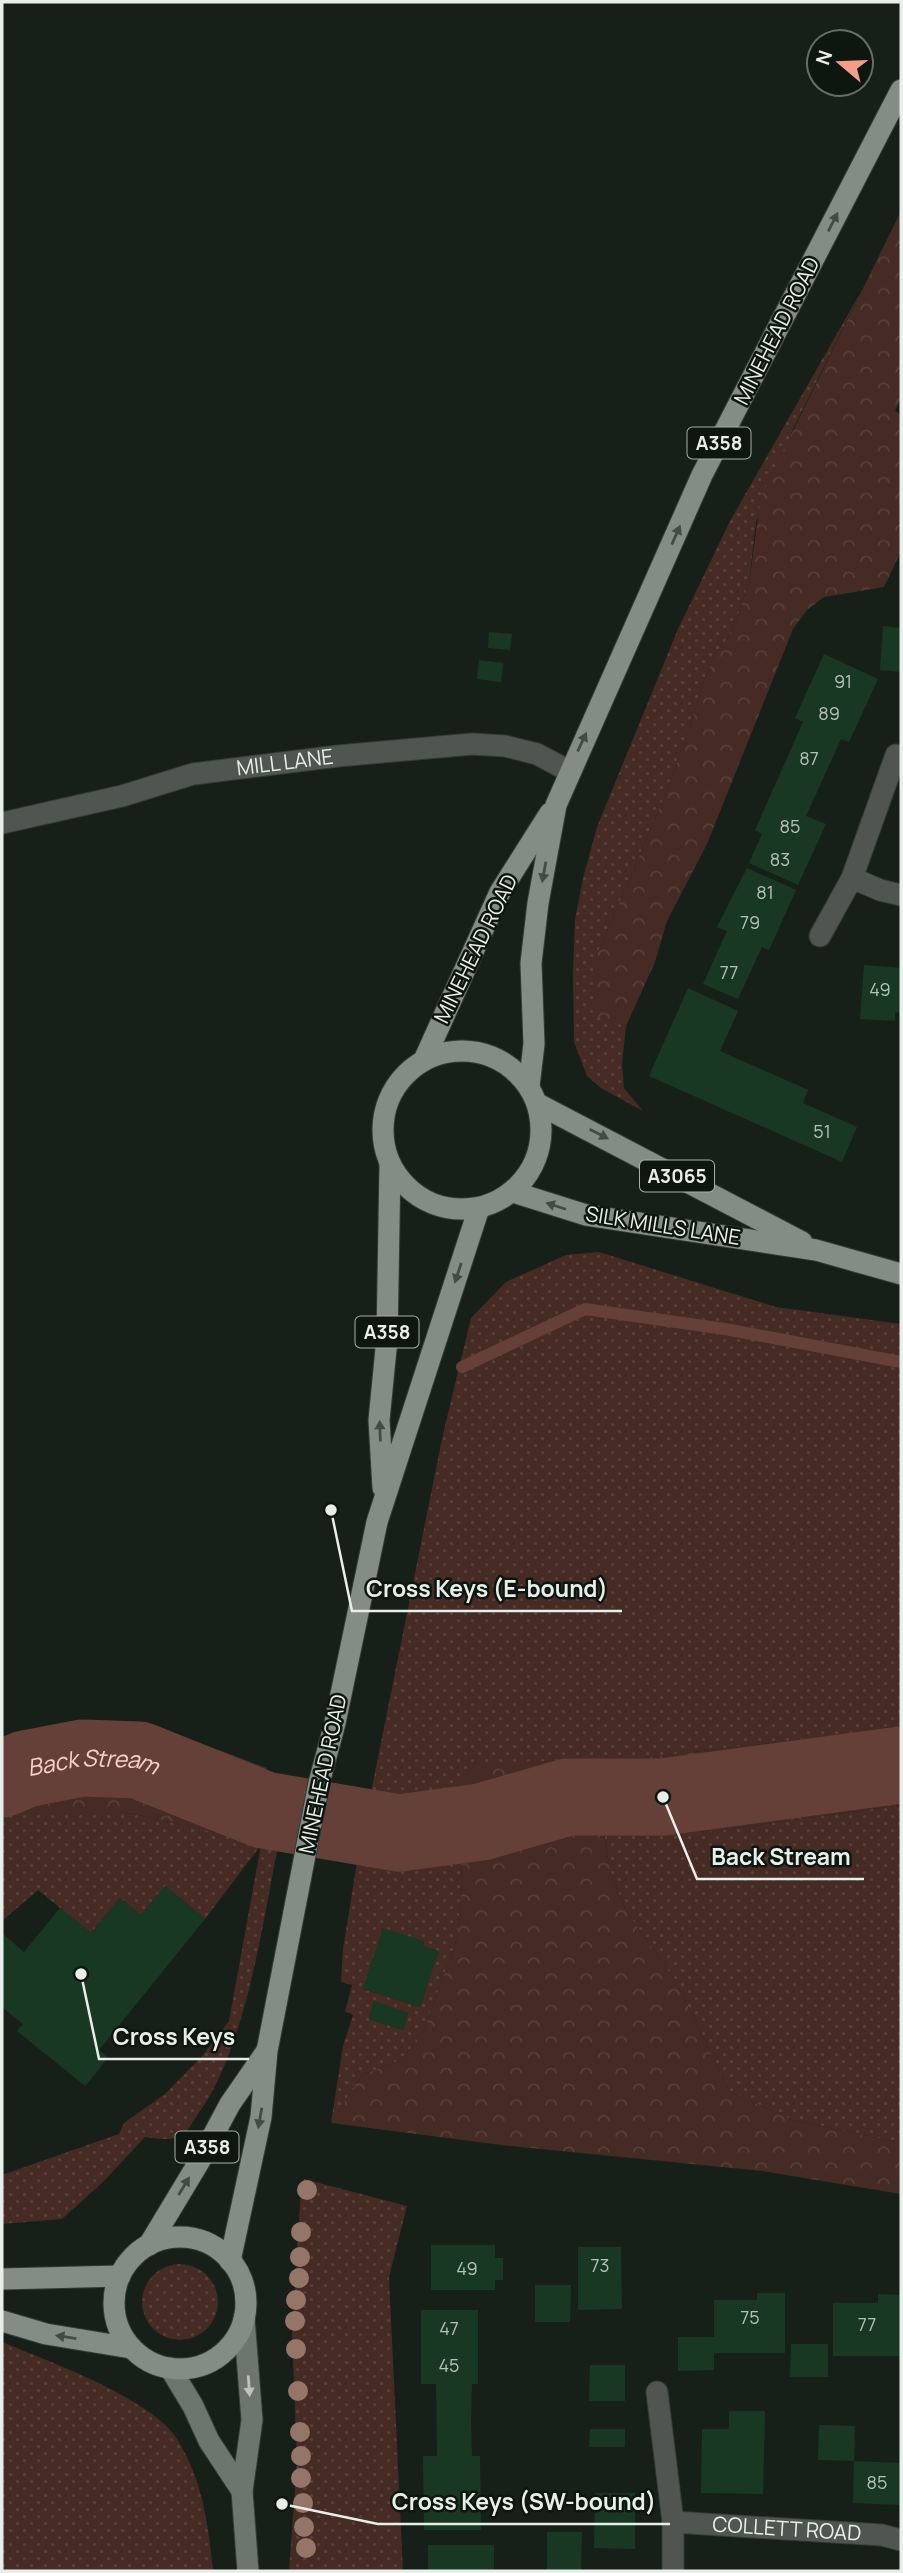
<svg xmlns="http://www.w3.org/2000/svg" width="903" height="2573" font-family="Manrope,sans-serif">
	<defs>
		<pattern id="grass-dots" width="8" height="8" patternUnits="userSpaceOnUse" patternTransform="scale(1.75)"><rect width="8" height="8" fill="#462a24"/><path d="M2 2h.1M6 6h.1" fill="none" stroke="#583f39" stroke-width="1.8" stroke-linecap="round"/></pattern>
		<pattern id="forest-crowns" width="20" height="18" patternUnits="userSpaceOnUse" patternTransform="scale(1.75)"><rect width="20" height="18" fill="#462a24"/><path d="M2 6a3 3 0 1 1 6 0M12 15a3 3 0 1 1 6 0" fill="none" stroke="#583f39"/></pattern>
	</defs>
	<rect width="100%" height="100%" fill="#162019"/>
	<g fill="url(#grass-dots)" fill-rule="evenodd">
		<polygon points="863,288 794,427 756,522 749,583 731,634 714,655 702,687 685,743 663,800 596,957 598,1016 626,1026 622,1065 624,1088 643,1111 601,1088 587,1076 574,1042 573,972 575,920 583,878 597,827 678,629 730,521"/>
		<path d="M599 1252 776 1307 901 1324V1725L849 1734 624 1760 484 1763 458 1786 462 1884 457 1939 425 2027 403 2059 362 2075 331 2123 343 2046 353 2015 345 2011 352 1985 341 1982 343 1949 357 1862 443 1434 471 1318 506 1282 566 1255ZM383 1929 424 1942 422 1946 438 1951 420 2007 363 1989ZM374 2002 408 2013 403 2030 369 2019Z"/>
		<polygon points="901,1805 901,2143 793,2120 730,2092 675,1980 626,1911 610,1872 604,1833 716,1831"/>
		<path d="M2 1811H120L278 1846C262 1926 246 2048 198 2114 194 2119 190 2127 186 2132 174 2142 159 2139 145 2137L104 2181 62 2219 2 2224V2175L119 2134 124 2123 165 2094 203 2055 229 2021 261 1845 205 1919 165 1886 141 1915 120 1898 91 1933 38 1890 2 1921Z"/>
		<polygon points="304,2179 407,2206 389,2277 403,2571 289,2571 297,2462 292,2335 301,2188"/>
		<circle cx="180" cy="2302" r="38"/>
		<path d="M2 2342C46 2360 153 2399 177 2439 203 2481 208 2524 213 2571H2Z"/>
	</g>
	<g fill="url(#forest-crowns)">
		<polygon points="901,211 901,398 895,411 901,414 901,551 884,587 824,597 807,610 793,629 707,844 667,921 655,962 626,1026 598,1017 593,992 596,957 663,800 685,743 702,687 714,655 731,634 749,583 761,496"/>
		<polygon points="901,1725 901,1805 716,1831 604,1834 610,1872 626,1911 675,1980 730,2092 793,2120 901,2143 901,2194 762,2171 501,2145 331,2123 362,2075 403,2059 425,2027 457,1939 462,1884 458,1786 484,1762 624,1760 849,1734"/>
		<polygon points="83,1745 154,1746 219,1750 267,1768 262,1843 120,1811 2,1811 2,1765"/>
	</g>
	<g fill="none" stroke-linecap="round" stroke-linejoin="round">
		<polyline stroke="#644038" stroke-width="12" points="462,1367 585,1309 725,1329 901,1362"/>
		<path stroke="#644038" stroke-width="77" id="s1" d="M2 1779 25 1769 82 1758 139 1760 264 1810 399 1833 481 1822 568 1797H663L901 1765"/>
	</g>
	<g fill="#193824">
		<polygon points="883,626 901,628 901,672 880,670"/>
		<polygon points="489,632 512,634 510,650 488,648"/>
		<polygon points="824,654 878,679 849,742 841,739 806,816 826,824 798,885 749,863 762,834 755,830 803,722 795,718"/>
		<polygon points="479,660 503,663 501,682 477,679"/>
		<polygon points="747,868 796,890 769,950 762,947 738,999 703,984 727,931 717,927"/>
		<polygon points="864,965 901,968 901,1013 895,1012 895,1021 860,1019"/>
		<polygon points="688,988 738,1011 720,1051 808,1090 803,1103 857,1127 842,1162 649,1076"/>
		<polygon points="165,1886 205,1919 99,2050 108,2058 85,2086 17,2031 23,2024 2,2007 2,1935 3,1934 24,1952 60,1908 91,1933 120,1898 141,1915"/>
		<polygon points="383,1928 424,1941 422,1946 439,1951 420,2007 363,1989"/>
		<polygon points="374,2001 408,2013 403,2030 369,2019"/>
		<polygon points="431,2245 495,2245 495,2258 503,2258 503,2280 495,2280 495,2290 431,2290"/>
		<polygon points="578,2247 621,2247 622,2309 578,2310"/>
		<polygon points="535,2285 571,2285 570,2322 535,2322"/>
		<polygon points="757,2293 785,2293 785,2353 714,2353 714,2370 678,2371 678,2337 714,2337 714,2300 757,2300"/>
		<polygon points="878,2294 901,2295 901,2356 833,2356 833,2303 878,2303"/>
		<polygon points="421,2310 478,2310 478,2384 472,2384 471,2418 472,2456 480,2456 481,2530 424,2530 423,2456 437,2456 436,2384 421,2384"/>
		<polygon points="791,2344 828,2344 828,2377 790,2377"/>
		<polygon points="590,2365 625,2365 625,2401 589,2401"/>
		<polygon points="729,2411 765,2411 763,2494 701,2493 702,2429 729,2429"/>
		<polygon points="819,2425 855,2426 854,2461 818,2460"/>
		<polygon points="590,2429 625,2429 625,2447 589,2447"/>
		<polygon points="854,2461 901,2463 901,2505 853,2503"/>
		<polygon points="595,2493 635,2493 635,2549 594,2548"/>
		<polygon points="547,2532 582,2532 581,2571 547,2571"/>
		<rect x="428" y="2545" width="66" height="26"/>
	</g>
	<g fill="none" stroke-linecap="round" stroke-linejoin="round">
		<defs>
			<g id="street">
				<polyline points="896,755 852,878 880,890 901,895"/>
				<path id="s2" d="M2 823 122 796 193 774 338 756 472 744 505 746 537 754 569 771"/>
				<polyline points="820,936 852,878"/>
				<polyline points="657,2392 673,2522 673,2571"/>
				<path id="s3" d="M673 2522 882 2535 901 2540"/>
			</g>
			<g id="secondary">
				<polyline points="244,2318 252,2420 242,2491 248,2571"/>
				<polyline points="170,2368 193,2406 209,2441 242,2491"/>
			</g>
			<g id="primary">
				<circle cx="462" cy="1130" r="79"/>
				<polyline points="424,1060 500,892 550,813"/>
				<polyline points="529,1086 534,1044 531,963 538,903 556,805 702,475 901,90"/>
				<polyline points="538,1104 802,1242"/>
				<polyline points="513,1192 586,1215 816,1250 901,1274"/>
				<polyline points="383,1488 379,1420 387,1339 390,1165"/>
				<circle cx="180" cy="2303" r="66"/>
				<polyline points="149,2245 199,2162 230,2104 266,2052"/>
				<polyline points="230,2261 261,2117 267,2051 319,1783 335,1723 377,1522 479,1208"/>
				<polyline points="2,2279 120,2276"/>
				<polyline points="2,2321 46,2334 131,2348"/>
			</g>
		</defs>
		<use href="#street" stroke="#333d36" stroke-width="23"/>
		<use href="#secondary" stroke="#333d36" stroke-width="23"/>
		<use href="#primary" stroke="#333d36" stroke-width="23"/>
		<use href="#street" stroke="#505551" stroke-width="21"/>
		<use href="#secondary" stroke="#6d756f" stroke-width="21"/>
		<use href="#primary" stroke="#838d86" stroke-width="21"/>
	</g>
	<g fill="#967569">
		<circle cx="307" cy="2190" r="10"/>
		<circle cx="301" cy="2232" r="10"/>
		<circle cx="300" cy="2257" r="10"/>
		<circle cx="299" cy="2278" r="10"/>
		<circle cx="296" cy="2300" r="10"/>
		<circle cx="295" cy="2321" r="10"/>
		<circle cx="296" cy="2349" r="10"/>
		<circle cx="298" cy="2391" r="10"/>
		<circle cx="300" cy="2432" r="10"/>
		<circle cx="301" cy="2456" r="10"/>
		<circle cx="301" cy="2478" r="10"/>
		<circle cx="303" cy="2503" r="10"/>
		<circle cx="304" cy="2527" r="10"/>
		<circle cx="306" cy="2548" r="10"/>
	</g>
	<defs><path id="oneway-solid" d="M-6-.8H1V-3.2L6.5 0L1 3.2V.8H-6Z" transform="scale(1.75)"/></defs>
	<g fill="#424c45">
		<use href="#oneway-solid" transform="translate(833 222) rotate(-63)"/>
		<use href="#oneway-solid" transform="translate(676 535) rotate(-66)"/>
		<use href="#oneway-solid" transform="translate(582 742) rotate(-65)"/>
		<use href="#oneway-solid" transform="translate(544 872) rotate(100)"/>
		<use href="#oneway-solid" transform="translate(599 1134) rotate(27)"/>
		<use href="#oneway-solid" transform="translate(556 1206) rotate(-162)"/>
		<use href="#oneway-solid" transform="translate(458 1273) rotate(108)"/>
		<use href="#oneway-solid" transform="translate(380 1431) rotate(-92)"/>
		<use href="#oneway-solid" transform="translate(260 2118) rotate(100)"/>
		<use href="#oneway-solid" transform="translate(184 2186) rotate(-59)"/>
		<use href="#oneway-solid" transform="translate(66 2337) rotate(-171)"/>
	</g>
	<use fill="#bdc4bf" href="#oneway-solid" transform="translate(249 2386) rotate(86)"/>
	<g text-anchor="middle" stroke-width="5" stroke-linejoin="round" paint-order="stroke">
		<g font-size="18" fill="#b4c1b8">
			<text x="843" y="688">91</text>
			<text x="829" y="720">89</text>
			<text x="809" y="765">87</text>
			<text x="790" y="833">85</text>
			<text x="780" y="866">83</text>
			<text x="765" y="899">81</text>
			<text x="750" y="929">79</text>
			<text x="729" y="979">77</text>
			<text x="880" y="996">49</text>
			<text x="822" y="1138">51</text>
			<text x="600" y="2272">73</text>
			<text x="467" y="2275">49</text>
			<text x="750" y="2324">75</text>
			<text x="867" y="2331">77</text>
			<text x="449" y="2335">47</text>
			<text x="449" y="2372">45</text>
			<text x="877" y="2489">85</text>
		</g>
		<g fill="#0d1710" stroke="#a6aea9" stroke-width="2">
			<rect x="687.5" y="427.5" width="63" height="31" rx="5"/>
			<rect x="640" y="1160.5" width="74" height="31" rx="5"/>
			<rect x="355.5" y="1316.5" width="63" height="31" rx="5"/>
			<rect x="175.5" y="2131.5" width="63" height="31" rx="5"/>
		</g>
		<g font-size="19" font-weight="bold" fill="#e8efea">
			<text x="719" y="450">A358</text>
			<text x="677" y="1183">A3065</text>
			<text x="387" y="1339">A358</text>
			<text x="207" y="2154">A358</text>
		</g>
		<g font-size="21" fill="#e8efea" stroke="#0d1710">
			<text transform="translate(777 331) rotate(-63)" y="7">MINEHEAD ROAD</text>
			<text dy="7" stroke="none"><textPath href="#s2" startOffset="290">MILL LANE</textPath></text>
			<text transform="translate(476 949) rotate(-64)" y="7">MINEHEAD ROAD</text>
			<text transform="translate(663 1226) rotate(9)" y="7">SILK MILLS LANE</text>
			<text transform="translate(323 1774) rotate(-78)" y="7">MINEHEAD ROAD</text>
			<text dy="7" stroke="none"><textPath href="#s3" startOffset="114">COLLETT ROAD</textPath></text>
		</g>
		<g font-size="23" font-style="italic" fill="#fbd1c7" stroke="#0d1710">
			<text dy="8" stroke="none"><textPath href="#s1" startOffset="94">Back Stream</textPath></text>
		</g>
	</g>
	<path fill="none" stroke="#e8efea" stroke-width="2.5" d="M331 1510L352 1611H622M663 1797L697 1879H864M81 1974L99 2059H249M282 2504L378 2524H670"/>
	<g fill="#e8efea" stroke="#0d1710" stroke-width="2.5">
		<circle cx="331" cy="1510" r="7"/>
		<circle cx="663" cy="1797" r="7"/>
		<circle cx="81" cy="1974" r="7"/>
		<circle cx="282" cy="2504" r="7"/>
	</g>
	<g font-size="23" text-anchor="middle" font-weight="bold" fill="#e8efea" stroke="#0d1710" stroke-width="5" stroke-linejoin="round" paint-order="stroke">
		<text x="487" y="1597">Cross Keys (E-bound)</text>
		<text x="781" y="1865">Back Stream</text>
		<text x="174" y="2045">Cross Keys</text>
		<text x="524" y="2510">Cross Keys (SW-bound)</text>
	</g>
	<rect width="903" height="2573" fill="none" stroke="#e8efea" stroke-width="7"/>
	<g transform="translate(840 63) rotate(289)"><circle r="33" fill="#0d1710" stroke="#656d67" stroke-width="2"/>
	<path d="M0-5L12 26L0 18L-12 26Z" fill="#f49e89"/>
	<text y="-10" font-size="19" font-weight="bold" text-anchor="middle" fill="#e8efea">N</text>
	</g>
</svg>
